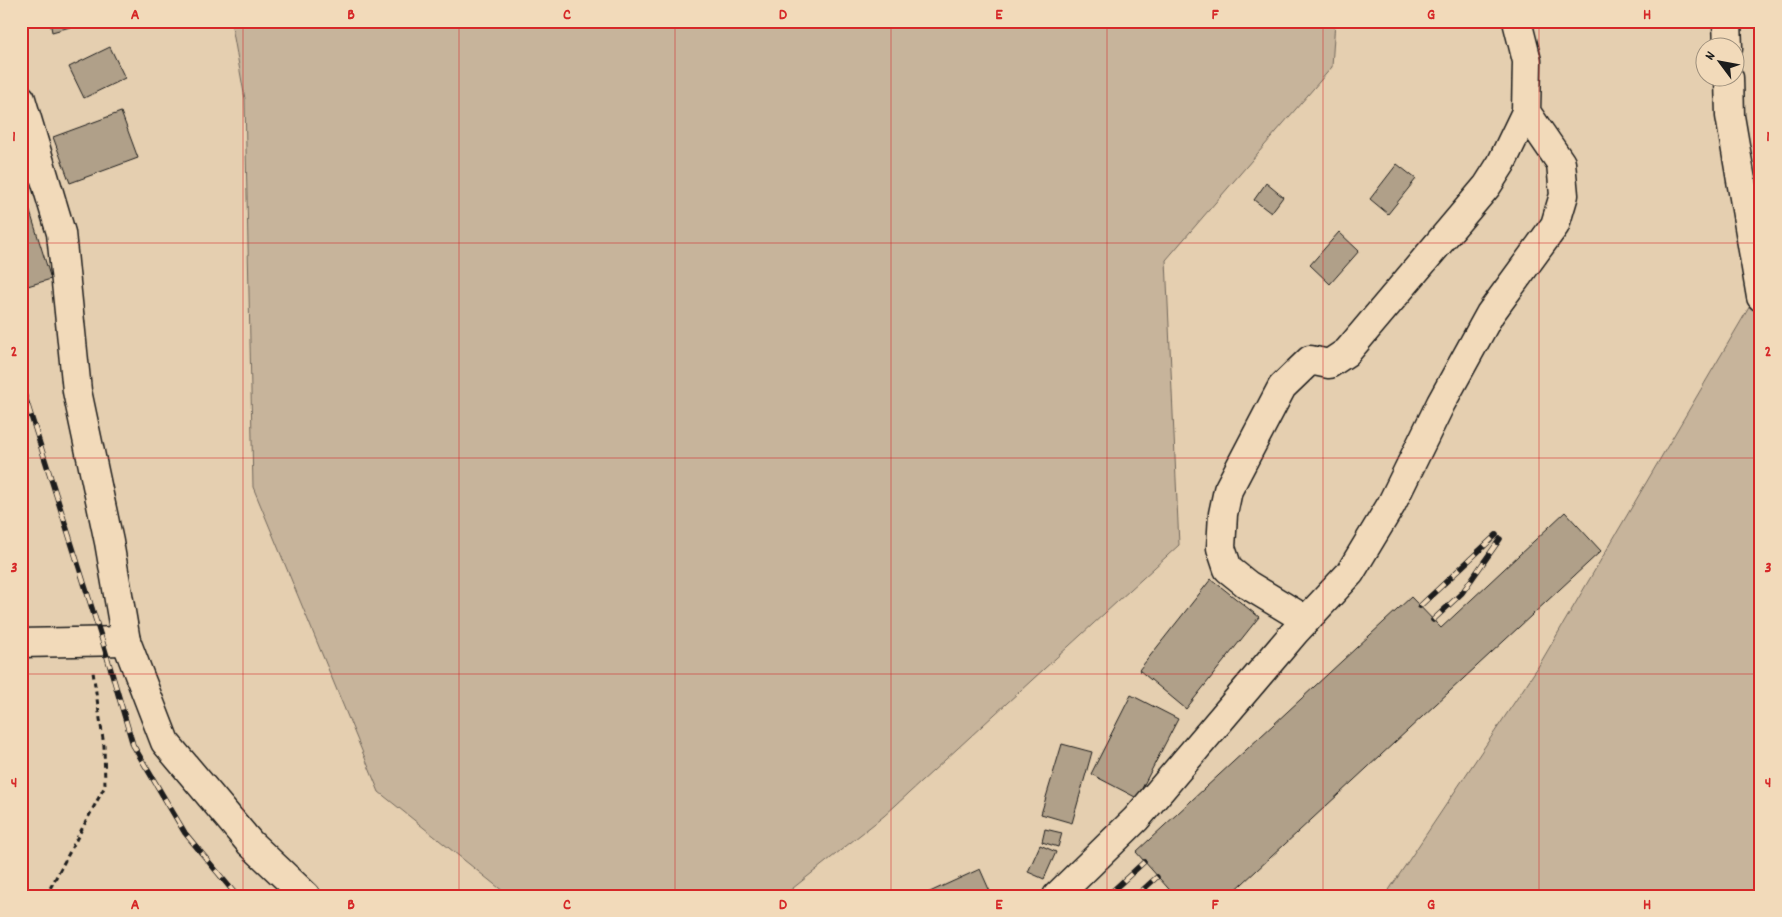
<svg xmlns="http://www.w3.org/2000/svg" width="1782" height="917" font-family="Dekko,sans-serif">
	<rect width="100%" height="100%" fill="#e5cfb0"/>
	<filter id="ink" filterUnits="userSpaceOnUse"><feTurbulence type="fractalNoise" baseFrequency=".02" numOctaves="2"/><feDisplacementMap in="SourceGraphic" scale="10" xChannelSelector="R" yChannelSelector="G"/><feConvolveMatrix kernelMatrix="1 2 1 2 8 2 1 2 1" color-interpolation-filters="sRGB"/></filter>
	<g filter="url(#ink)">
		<g fill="#c7b49b" stroke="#72685c">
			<polygon points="231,21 1335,21 1332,67 1166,260 1179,545 884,816 783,896 509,896 379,792 253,487 245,99"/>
			<polygon points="1761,287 1761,896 1385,896 1538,667"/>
		</g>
		<g fill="#b0a089" stroke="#1c1c1c">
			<polygon points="50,21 92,21 52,32"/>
			<polygon points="110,47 125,78 84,98 69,67"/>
			<polygon points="121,112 138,158 70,183 53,137"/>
			<polygon points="1397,164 1416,179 1388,214 1370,199"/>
			<polygon points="1266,183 1283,197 1271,213 1254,200"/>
			<polygon points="27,202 51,279 21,288 21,204"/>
			<polygon points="1339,232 1359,251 1330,284 1310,265"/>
			<polygon points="1565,512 1601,551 1229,896 1175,896 1136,852 1411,597 1441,628"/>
			<polygon points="1211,579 1259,617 1186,709 1139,670"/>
			<polygon points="1131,695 1178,719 1137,798 1091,774"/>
			<polygon points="1062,744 1092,752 1072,823 1041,814"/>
			<polygon points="1045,829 1062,833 1058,847 1042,842"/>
			<polygon points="1040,845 1056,852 1044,879 1028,872"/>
			<polygon points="980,869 992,896 921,896"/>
		</g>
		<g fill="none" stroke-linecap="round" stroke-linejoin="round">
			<defs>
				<g id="minor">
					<polyline points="1727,21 1728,48"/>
					<polyline points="1729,78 1730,116 1761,297"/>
					<polyline points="21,99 61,233 77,391 109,542 126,641 165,742 250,843 306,896"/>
					<polyline points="1306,620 1248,585 1228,569 1221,548 1223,514 1228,490 1282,387 1310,360 1329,364 1347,352 1487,186 1501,164 1526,112"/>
					<polyline points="21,643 126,641"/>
					<polyline points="1057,896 1136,819 1295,632 1350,573 1391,505 1441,403 1490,314 1555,225 1564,195 1561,163 1526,112 1527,61 1517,21"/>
				</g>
			</defs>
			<use href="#minor" stroke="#1c1c1c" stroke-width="31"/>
			<polyline stroke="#1c1c1c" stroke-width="3" stroke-dasharray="5 4" stroke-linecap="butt" points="46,896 105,786 104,746 93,672"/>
			<use href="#minor" stroke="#f2daba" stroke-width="28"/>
			<defs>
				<g id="rail">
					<polyline points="21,384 103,643 133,745 185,833 237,896"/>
					<polyline points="1420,606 1496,535"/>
					<polyline points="1433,620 1462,593 1500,539"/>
					<polyline points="1107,896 1144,862"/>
					<polyline points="1136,896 1157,877"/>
				</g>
			</defs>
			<use href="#rail" stroke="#1c1c1c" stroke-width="5.5"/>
			<use href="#rail" stroke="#f2daba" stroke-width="4" stroke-dasharray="11" stroke-linecap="butt"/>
		</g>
	</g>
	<path fill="none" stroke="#d62828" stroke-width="1" stroke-opacity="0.55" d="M243 21V896M459 21V896M675 21V896M891 21V896M1107 21V896M1323 21V896M1539 21V896M21 243H1761M21 458H1761M21 674H1761"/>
	<rect width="1782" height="917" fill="none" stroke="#f2daba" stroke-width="55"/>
	<g transform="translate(1720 62) rotate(302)"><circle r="24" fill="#f2daba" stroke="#9c8e7b"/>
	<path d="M0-4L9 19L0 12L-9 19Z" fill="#1c1c1c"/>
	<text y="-8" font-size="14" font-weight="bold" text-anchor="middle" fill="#1c1c1c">N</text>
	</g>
	<rect x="28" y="28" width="1726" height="862" fill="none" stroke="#d62828" stroke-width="2"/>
	<g font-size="16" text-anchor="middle" font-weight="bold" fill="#d62828">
		<text x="135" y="19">A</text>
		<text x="351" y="19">B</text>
		<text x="567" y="19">C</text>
		<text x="783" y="19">D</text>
		<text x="999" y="19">E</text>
		<text x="1215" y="19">F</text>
		<text x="1431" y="19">G</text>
		<text x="1647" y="19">H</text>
		<text x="14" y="141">1</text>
		<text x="1768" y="141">1</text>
		<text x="14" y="356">2</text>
		<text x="1768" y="356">2</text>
		<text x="14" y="572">3</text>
		<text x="1768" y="572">3</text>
		<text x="14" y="787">4</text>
		<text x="1768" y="787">4</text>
		<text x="135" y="909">A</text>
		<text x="351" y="909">B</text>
		<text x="567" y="909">C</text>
		<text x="783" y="909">D</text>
		<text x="999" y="909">E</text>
		<text x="1215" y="909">F</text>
		<text x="1431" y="909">G</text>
		<text x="1647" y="909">H</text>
	</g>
</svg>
